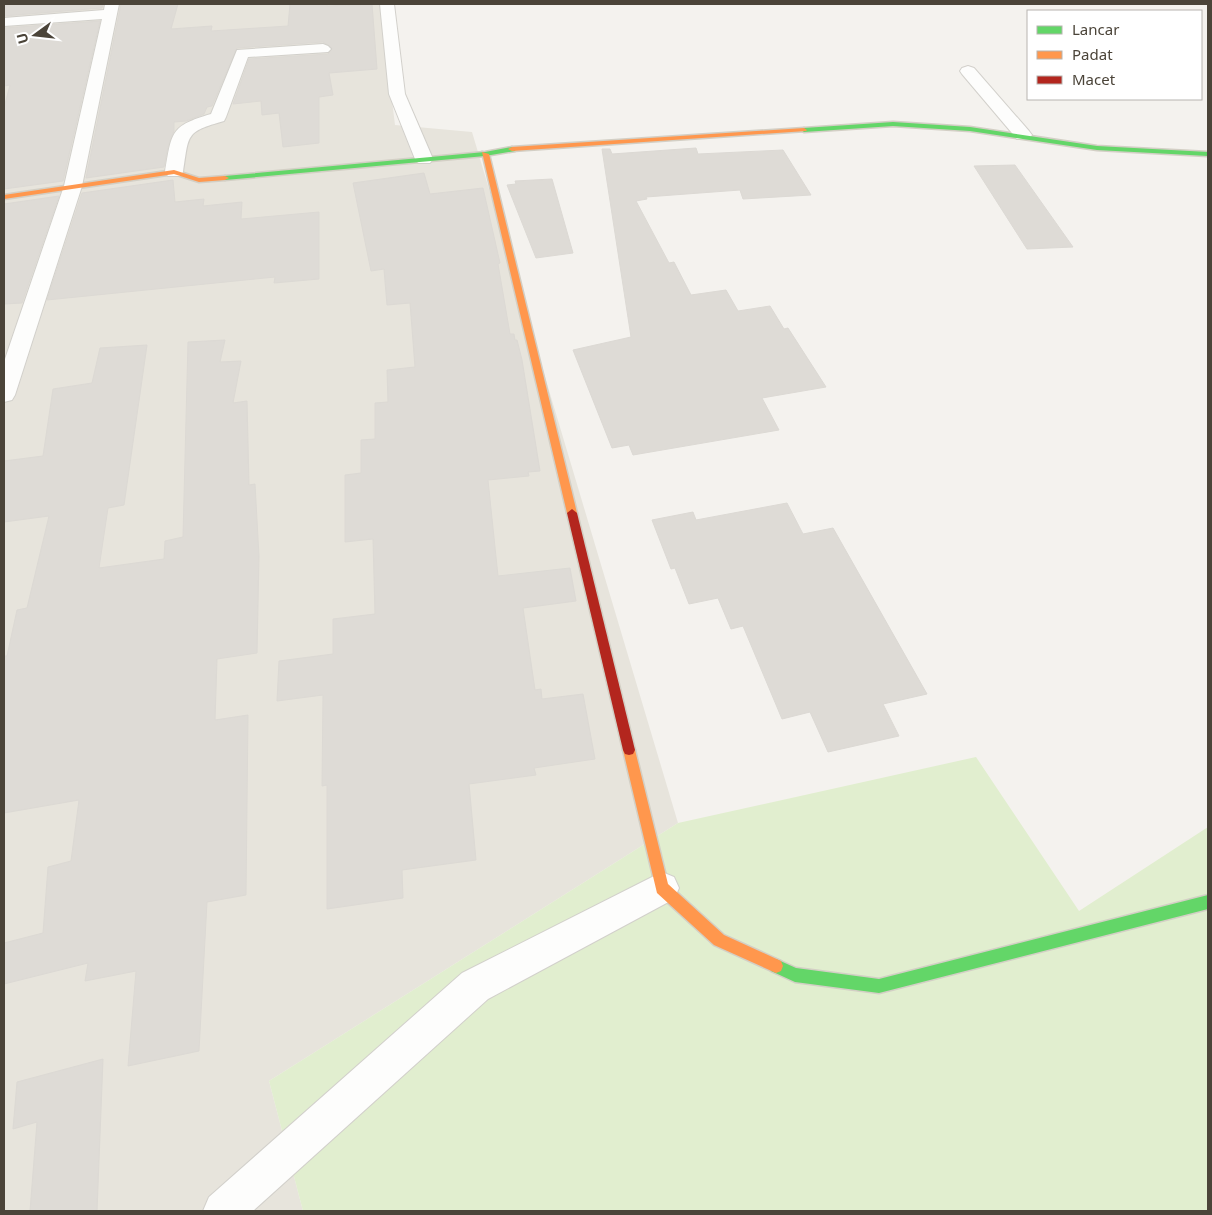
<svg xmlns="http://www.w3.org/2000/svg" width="1212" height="1215" font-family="'Noto Sans',sans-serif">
	<rect width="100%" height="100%" fill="#f4f2ee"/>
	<polygon fill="#e7e4dc" points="4,4 380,4 395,125 472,132 678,823 269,1081 303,1211 4,1211"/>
	<polygon fill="#e1eecf" points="976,757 1079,911 1208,827 1208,1211 303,1211 269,1081 678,823"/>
	<g fill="#dedbd6" stroke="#dcd9d4">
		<polygon points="4,4 103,4 102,8 4,16"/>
		<polygon points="121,4 178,4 171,29 212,26 211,31 288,26 290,4 327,4 327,6 372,4 377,69 329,73 333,95 319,97 319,143 283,147 279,113 262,115 261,101 233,104 249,59 328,54 332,48 323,42 237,48 212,106 207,107 204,114 186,121 174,122 174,131 168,147 164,167 86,178"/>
		<polygon points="100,21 63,181 4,189 4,108 10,85 4,86 4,28"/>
		<polygon points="696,148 698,154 783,150 811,195 743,199 740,190 646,197 647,199 636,201 669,263 674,262 691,295 726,290 738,311 770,306 784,329 788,328 826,387 762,398 779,430 633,455 629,445 612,448 573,350 631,337 602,149 610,149 612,154"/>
		<polygon points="1015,165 1073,247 1027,249 974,166"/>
		<polygon points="424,173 430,194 483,188 500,263 498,264 510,334 514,334 515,340 517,340 522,360 540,471 528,472 529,476 488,480 498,576 570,568 576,601 523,608 535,690 541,689 542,699 583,694 595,759 534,768 536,775 469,784 476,860 402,870 403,898 327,909 327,785 322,786 323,695 277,701 279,661 333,654 333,619 375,614 373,539 345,542 345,475 361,473 361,440 375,439 375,403 388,402 387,370 415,367 410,303 387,305 384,269 371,271 353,183"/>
		<polygon points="552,179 573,253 536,258 507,185 516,184 515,181"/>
		<polygon points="173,180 175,202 204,199 203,206 242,202 241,219 319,212 319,279 274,283 275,277 47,300 82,193"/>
		<polygon points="59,196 22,303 4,304 4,204"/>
		<polygon points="225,340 220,362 241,361 233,403 247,401 249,485 255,484 259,556 257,653 217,659 215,720 248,715 246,895 207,902 199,1051 128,1066 136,971 85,981 88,963 4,984 4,943 43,933 48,867 71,861 79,800 4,813 4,656 7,656 17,610 27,608 49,516 4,522 4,461 43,456 53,389 92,383 100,348 147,345 124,505 108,508 99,568 164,559 165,541 183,537 188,342"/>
		<polygon points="787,503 803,534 833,528 927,694 883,704 899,736 828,752 810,712 782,719 743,626 731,629 718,598 689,604 675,568 671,569 652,520 693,512 696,520"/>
		<polygon points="103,1059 97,1211 30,1211 37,1122 13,1129 17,1082"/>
	</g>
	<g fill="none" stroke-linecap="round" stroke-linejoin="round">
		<defs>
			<g id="street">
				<polygon points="105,4 119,4 82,186 15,395 12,400 4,402 4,362 64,186 102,19 4,26 4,18 104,10"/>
				<polygon points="380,4 394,4 405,94 433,159 430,163 418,163 415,159 389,94"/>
				<path d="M323 44 328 46 331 49 328 52 248 57 226 117 224 121C185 132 189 134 183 172L180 176H168L165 172C172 132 170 126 211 114L237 50Z"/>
				<polygon points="968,66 974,68 1029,131 1032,135 1029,139 1017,139 962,74 960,71 962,68"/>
				<polygon points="662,872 674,877 679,888 674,899 488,999 253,1211 203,1211 209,1197 462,973"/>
			</g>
			<g id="fast">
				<polygon points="893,122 970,127 1097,146 1208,152 1208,156 1097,150 970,131 893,126 804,132 801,130 804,128"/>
				<polygon points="512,147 516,149 515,151 485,156 225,180 221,178 225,176 485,152"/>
				<polygon points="1208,895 1208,909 879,993 795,982 771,971 769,966 771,961 776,959 796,968 879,979"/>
			</g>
			<g id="slow">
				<polygon points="804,128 807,130 806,131 512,151 508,149 512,147"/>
				<polygon points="482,152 489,154 577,513 572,517 567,513"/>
				<polygon points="174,170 199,178 225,176 229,178 225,180 199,182 174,174 4,199 4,195"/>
				<polygon points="629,745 633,746 635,750 668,884 724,935 781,961 783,966 781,971 776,973 714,945 657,893 623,750 625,746"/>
			</g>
			<polygon id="jam" points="572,509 577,513 635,750 633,754 629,755 625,754 623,750 567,513"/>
		</defs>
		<use href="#street" stroke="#d2d0cb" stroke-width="2"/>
		<use href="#fast" stroke="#d3cfc5" stroke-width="3"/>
		<use href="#slow" stroke="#d3cfc5" stroke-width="3"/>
		<use href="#jam" stroke="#d3cfc5" stroke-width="3"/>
		<use href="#street" fill="#fdfdfc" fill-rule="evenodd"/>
		<use href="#fast" fill="#63d668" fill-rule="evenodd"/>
		<use href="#slow" fill="#ff974d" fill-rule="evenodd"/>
		<use href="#jam" fill="#b3261e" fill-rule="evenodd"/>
	</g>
	<rect width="1212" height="1215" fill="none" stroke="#4b4439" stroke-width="10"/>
	<rect x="1027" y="10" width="175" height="90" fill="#ffffff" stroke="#b7b4b0"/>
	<rect x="1037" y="26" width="25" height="8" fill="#63d668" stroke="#b7b4b0"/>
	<text x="1072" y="35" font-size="15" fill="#4b4439">Lancar</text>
	<rect x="1037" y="51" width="25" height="8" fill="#ff974d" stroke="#b7b4b0"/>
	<text x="1072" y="60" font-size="15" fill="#4b4439">Padat</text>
	<rect x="1037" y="76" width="25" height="8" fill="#b3261e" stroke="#b7b4b0"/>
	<text x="1072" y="85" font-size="15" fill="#4b4439">Macet</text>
	<g transform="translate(35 35) rotate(255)" stroke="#ffffff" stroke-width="4" paint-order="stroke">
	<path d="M0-4L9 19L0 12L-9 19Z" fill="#4b4439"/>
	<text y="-8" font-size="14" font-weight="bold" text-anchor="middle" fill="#4b4439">U</text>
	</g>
</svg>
